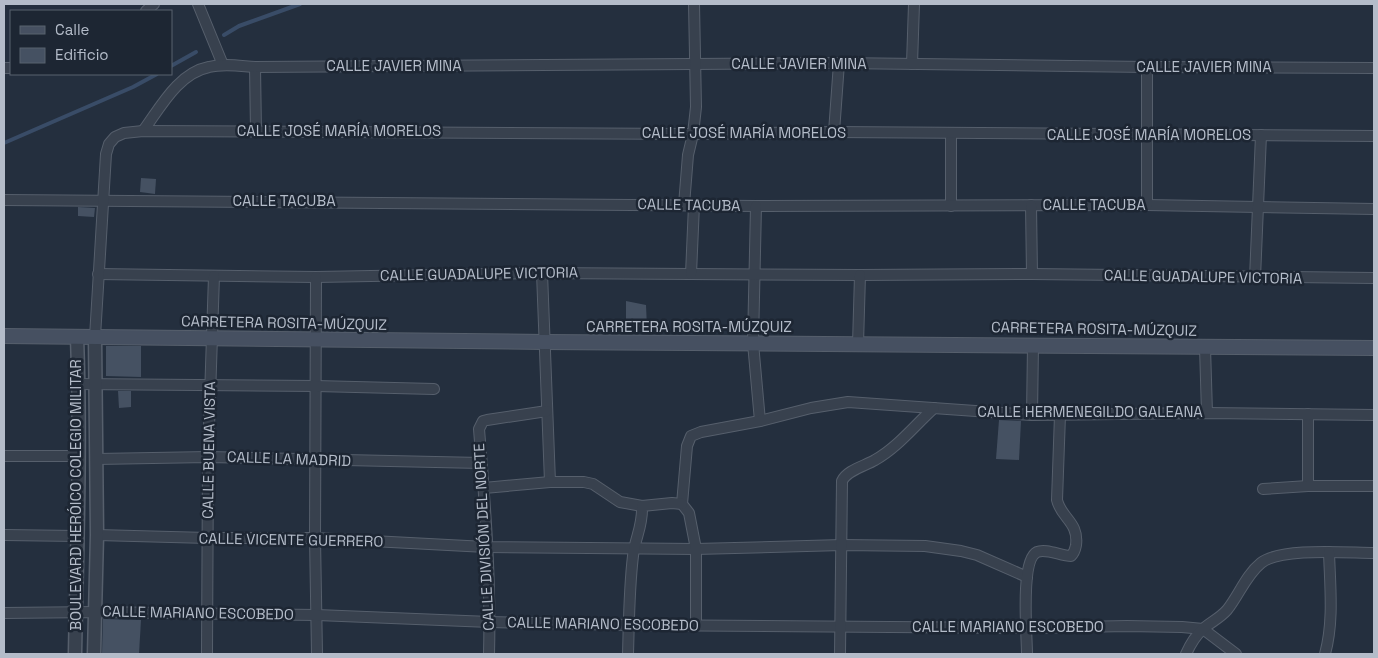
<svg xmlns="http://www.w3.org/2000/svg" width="1378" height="658" font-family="'Space Grotesk',sans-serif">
	<rect width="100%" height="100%" fill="#242f3e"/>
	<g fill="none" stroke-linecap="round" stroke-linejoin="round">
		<g stroke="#394c67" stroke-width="4">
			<polyline points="224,35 239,26 300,4"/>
			<polyline points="171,66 196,52"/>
			<polyline points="4,143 133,87 157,74"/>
		</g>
	</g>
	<g fill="#455162">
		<polygon points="141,178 156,179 155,194 140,192"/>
		<polygon points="78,207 95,208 94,217 78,216"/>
		<polygon points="626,301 646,305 647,328 626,326"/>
		<polygon points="106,346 141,346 141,377 106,376"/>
		<polygon points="118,391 131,391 131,407 119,408"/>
		<polygon points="999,420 1021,421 1019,460 996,459"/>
		<polygon points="103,619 141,620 139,654 102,654"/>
	</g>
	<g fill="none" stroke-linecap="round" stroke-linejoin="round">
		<defs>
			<g id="minor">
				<polyline points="198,4 223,65"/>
				<polyline points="146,11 154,4"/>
				<polyline points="912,64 914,4"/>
				<polyline points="255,67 256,131"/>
				<polyline points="4,68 11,68"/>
				<path d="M143 131C160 108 178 73 209 67 224 63 240 66 255 67L839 63 1147 67 1374 68"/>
				<polyline points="834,132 839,63"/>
				<polyline points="951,134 951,206"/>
				<polyline points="4,200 756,206 1147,205 1374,209"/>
				<polyline points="684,205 688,155 693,134 696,107 694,4"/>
				<polyline points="1031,205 1032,274"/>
				<polyline points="1147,205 1147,67"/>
				<polyline points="756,206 753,343 760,421"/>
				<polyline points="542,273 550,482"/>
				<polyline points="98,274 316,277 542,273 860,275 1032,274 1374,278"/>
				<polyline points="691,274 694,205"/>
				<polyline points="316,277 315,538 317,654"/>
				<polyline points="1255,278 1261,135"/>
				<polyline points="95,337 106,154 109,144 115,137 124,133 143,131 693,134 834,132 1374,136"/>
				<polyline points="858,344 860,275"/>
				<polyline points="1205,347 1207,413"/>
				<polyline points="79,384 316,386 434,389"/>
				<polyline points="1308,414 1308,486"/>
				<polyline points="1032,415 1033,345"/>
				<polyline points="4,456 79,456"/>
				<polyline points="97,459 208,457 481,463"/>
				<polyline points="484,488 550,482 584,482 593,484 620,502 642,506"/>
				<polyline points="1263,489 1308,486 1374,486"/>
				<polyline points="4,535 77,536"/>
				<polyline points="97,535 208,538 315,538 486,547 696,549 842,545 925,546 961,551 977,555 1027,577"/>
				<polyline points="4,613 95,612 317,615 490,622 629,625 1027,628 1127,626 1182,627 1203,629 1236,654"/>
				<polyline points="696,625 696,549 689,513 682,504 687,446 691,436 701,432 760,421 811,408 848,402 1032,415 1207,413 1374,415"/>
				<polyline points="207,654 208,457 214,276"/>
				<path d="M489 654C491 579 485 504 479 429L483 421 487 420 547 411"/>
				<path d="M628 654C629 621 629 589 633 556 635 537 643 527 642 506L672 503 682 504"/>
				<path d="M840 654 842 481C847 470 865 466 875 460 897 448 915 425 934 408"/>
				<path d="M1027 654C1027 636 1020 560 1037 552 1046 548 1061 556 1071 556 1075 552 1075 550 1076 545 1079 522 1061 518 1057 500L1060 415"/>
				<path d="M1186 654C1190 645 1195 636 1203 629 1211 622 1220 618 1227 610 1239 595 1246 575 1261 563 1281 547 1348 553 1374 553"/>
				<path d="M1325 654C1334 621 1330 586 1329 552"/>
			</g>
			<g id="tertiary">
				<path d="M75 654C77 548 81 442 77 337"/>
				<polyline points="94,654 97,535 95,337"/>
			</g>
			<polyline id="secondary" points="4,336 544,342 1374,348"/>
		</defs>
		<use href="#minor" stroke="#565f6c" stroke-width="12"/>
		<use href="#tertiary" stroke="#565f6c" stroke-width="15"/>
		<use href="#secondary" stroke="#565f6c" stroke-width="16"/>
		<use href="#minor" stroke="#38414e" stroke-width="10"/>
		<use href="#tertiary" stroke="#38414e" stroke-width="12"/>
		<use href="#secondary" stroke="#465061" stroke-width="14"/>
	</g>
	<g text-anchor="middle" stroke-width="5" stroke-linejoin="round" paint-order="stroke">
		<g font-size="15" fill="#b4bcc9" stroke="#1d2633">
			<text x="799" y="69">CALLE JAVIER MINA</text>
			<text x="394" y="71">CALLE JAVIER MINA</text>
			<text x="1204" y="72">CALLE JAVIER MINA</text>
			<text x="339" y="136">CALLE JOSÉ MARÍA MORELOS</text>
			<text x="744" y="138">CALLE JOSÉ MARÍA MORELOS</text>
			<text x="1149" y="140">CALLE JOSÉ MARÍA MORELOS</text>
			<text x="284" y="206">CALLE TACUBA</text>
			<text transform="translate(689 205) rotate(1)" y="5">CALLE TACUBA</text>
			<text x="1094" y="210">CALLE TACUBA</text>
			<text transform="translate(479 274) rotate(-1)" y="5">CALLE GUADALUPE VICTORIA</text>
			<text transform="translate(1203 277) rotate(1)" y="5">CALLE GUADALUPE VICTORIA</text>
			<text transform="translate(284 323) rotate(1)" y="5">CARRETERA ROSITA-MÚZQUIZ</text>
			<text x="689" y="332">CARRETERA ROSITA-MÚZQUIZ</text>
			<text transform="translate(1094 329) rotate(1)" y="5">CARRETERA ROSITA-MÚZQUIZ</text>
			<text x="1090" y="417">CALLE HERMENEGILDO GALEANA</text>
			<text transform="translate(209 450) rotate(-89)" y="5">CALLE BUENA VISTA</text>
			<text transform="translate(289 459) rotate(2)" y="5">CALLE LA MADRID</text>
			<text transform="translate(76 495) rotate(-90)" y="5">BOULEVARD HERÓICO COLEGIO MILITAR</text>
			<text transform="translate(484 537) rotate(-93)" y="5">CALLE DIVISIÓN DEL NORTE</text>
			<text transform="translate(291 540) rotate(1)" y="5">CALLE VICENTE GUERRERO</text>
			<text transform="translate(198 613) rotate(1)" y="5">CALLE MARIANO ESCOBEDO</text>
			<text transform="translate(603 624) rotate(1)" y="5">CALLE MARIANO ESCOBEDO</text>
			<text x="1008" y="632">CALLE MARIANO ESCOBEDO</text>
		</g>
	</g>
	<rect width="1378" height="658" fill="none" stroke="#b4bcc9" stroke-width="10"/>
	<rect x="10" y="10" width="162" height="65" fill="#1d2633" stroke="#59626f"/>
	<rect x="20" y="26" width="25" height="8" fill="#465061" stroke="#59626f"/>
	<text x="55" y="35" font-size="15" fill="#b4bcc9">Calle</text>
	<rect x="20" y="48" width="25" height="15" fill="#455162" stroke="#59626f"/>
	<text x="55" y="60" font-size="15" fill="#b4bcc9">Edificio</text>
</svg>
